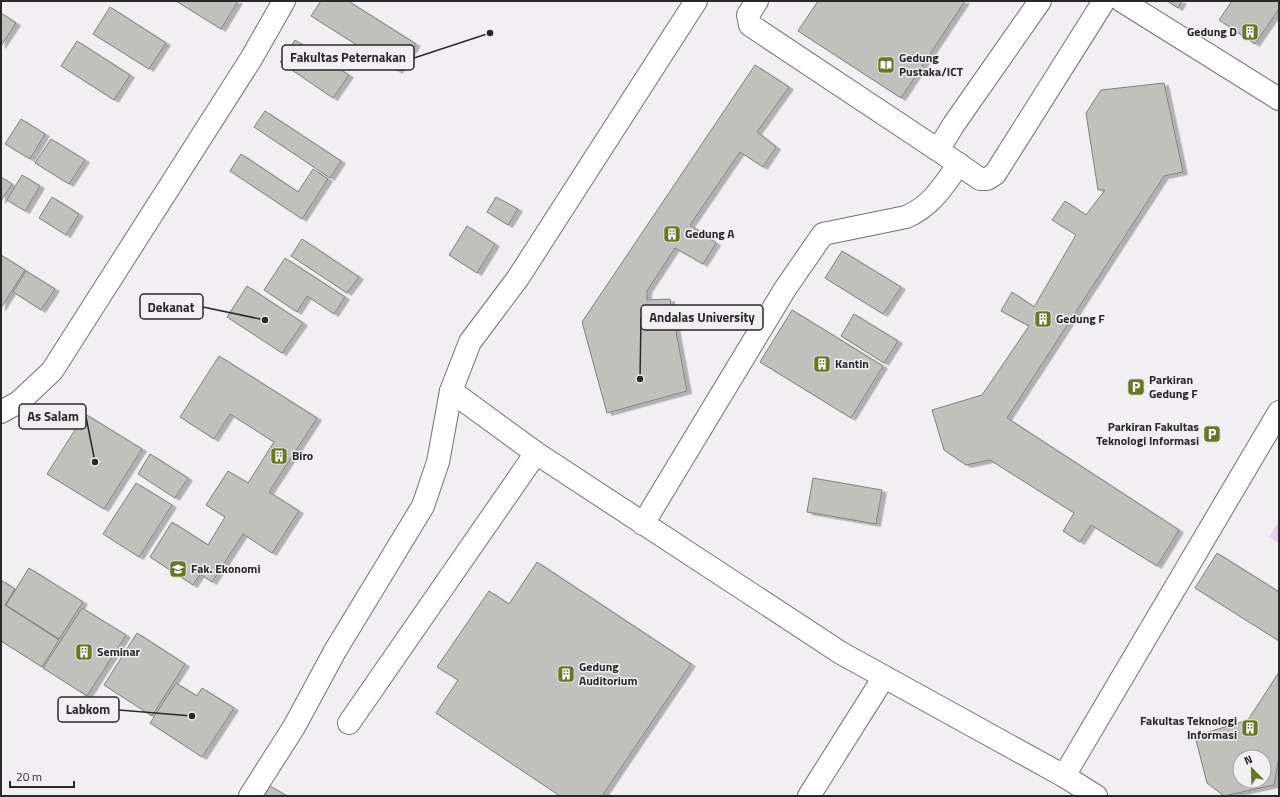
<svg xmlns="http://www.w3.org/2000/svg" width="1280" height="797" font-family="'Titillium Web',sans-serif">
	<defs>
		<filter id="shadow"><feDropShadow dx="4.5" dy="2.5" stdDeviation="0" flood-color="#0004"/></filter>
	</defs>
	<rect width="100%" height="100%" fill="#f2eff3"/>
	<polygon fill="#e5d1ec" points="1279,521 1279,543 1269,537"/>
	<g fill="#c0c1bd" stroke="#7f807c" fill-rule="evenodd" filter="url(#shadow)">
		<polygon points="176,1 238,1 221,29"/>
		<polygon points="321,1 348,1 416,44 398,71 311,16"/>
		<polygon points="818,1 965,1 901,98 798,31"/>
		<polygon points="1167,1 1182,1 1178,8"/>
		<polygon points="1232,1 1279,1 1279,9 1255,44 1219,20"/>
		<polygon points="110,7 166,43 149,69 93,34"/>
		<polygon points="1,13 16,23 1,46"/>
		<polygon points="295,40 349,75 333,98 280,62"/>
		<polygon points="77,41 130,75 114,100 61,66"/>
		<polygon points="755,65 789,87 757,132 776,147 763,167 740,152 690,225 716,243 703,264 675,248 647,291 647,300 670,299 687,391 607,413 582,322"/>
		<polygon points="1164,83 1183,172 1164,176 1007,418 1179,530 1157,566 1091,525 1080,542 1063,531 1074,513 990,460 966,465 944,450 932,410 982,395 1029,326 1001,311 1012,292 1034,307 1076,235 1052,220 1065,201 1086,215 1105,190 1098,190 1086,113 1101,90"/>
		<polygon points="265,111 341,161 330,178 254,127"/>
		<polygon points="21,119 45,134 30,159 5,144"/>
		<polygon points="51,139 85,160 69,184 35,163"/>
		<polygon points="241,154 298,192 313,169 328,179 302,219 230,171"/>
		<polygon points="22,175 40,186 25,211 7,200"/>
		<polygon points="1,177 12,184 1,201"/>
		<polygon points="52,197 79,214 66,235 39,218"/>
		<polygon points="496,197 518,209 508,225 487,212"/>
		<polygon points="467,226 495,244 477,273 449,255"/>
		<polygon points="302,239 359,277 347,293 291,256"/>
		<polygon points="842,251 901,287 883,314 825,278"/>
		<polygon points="1,255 25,270 1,308"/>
		<polygon points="285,258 345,297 334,314 307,296 297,312 264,290"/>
		<polygon points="26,271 55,289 41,310 13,292"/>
		<polygon points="247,286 303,323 282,353 227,317"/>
		<polygon points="792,310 883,366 851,418 760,362"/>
		<polygon points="854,314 898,341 884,363 841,336"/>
		<polygon points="219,356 317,418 269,492 299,511 272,553 243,534 212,582 200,574 193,585 150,557 172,522 208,545 225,517 206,505 228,471 248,483 274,442 230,414 214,439 180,417"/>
		<polygon points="85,414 142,449 104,509 47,474"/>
		<polygon points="150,454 188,478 175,498 138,474"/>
		<polygon points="813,478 882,490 876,524 807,512"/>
		<polygon points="136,483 172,505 139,557 103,534"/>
		<polygon points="1217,553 1279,592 1279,641 1195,588"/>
		<polygon points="537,562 691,664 602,796 560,796 436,713 458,680 437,667 489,591 509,604"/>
		<polygon points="29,568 83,602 59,639 6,605"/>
		<polygon points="1,580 15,589 5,605 59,640 42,667 1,641"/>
		<polygon points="82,608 126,635 87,696 43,668"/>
		<polygon points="137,633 185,664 152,716 104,685"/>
		<path d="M1279 672V757L1274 785 1224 796 1207 783 1195 736 1248 720ZM1240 757H1264V781H1240Z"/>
		<polygon points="176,683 197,696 202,688 234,708 202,757 150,723"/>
		<polygon points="270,786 287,796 263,796"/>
	</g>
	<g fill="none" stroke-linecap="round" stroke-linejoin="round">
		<defs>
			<g id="minor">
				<polyline points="757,1 748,15 750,25 938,150"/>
				<polyline points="1040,1 954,124 938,150 980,179 987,179 995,174 1104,1"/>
				<polyline points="1122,1 1279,99"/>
				<polyline points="451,391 536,453 841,653 1064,776 1096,796"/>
				<polyline points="1,412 19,402 52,371 251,59 284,1"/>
				<path d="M643 524 785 289 823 234 906 217C932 206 943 186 959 164"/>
				<polyline points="349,723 536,453"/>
				<polyline points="1064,776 1279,412"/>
				<polyline points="250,796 294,727 335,651 423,506 438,462 451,391 470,342 518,278 696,1"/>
				<polyline points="809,796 884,677"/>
			</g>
		</defs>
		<use href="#minor" stroke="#747175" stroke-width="24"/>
		<use href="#minor" stroke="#fff" stroke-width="22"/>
	</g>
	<defs>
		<symbol id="building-square" viewBox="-11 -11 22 22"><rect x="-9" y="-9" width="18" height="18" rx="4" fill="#687725" stroke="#f2eff3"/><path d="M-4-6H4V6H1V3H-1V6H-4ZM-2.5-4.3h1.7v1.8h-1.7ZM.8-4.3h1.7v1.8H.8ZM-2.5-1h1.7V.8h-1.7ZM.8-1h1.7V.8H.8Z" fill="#fff"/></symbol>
		<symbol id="library-square" viewBox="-11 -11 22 22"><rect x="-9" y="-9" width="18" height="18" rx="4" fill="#687725" stroke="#f2eff3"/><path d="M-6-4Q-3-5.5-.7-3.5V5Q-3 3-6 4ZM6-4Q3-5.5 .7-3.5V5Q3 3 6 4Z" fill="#fff"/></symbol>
		<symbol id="parking-square" viewBox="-11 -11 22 22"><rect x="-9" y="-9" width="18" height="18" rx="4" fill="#687725" stroke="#f2eff3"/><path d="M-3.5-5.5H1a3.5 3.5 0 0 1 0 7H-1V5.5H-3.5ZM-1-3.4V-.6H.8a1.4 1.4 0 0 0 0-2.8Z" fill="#fff"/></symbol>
		<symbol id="university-square" viewBox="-11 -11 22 22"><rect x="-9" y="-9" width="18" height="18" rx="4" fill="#687725" stroke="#f2eff3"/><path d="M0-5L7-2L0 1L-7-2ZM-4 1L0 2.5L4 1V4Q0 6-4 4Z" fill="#fff"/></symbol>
	</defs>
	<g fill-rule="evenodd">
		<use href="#building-square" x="1240" y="22" width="20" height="20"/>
		<use href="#library-square" x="876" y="55" width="20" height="20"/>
		<use href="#building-square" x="662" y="224" width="20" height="20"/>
		<use href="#building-square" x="1033" y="309" width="20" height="20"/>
		<use href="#building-square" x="812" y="354" width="20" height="20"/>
		<use href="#parking-square" x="1126" y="377" width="20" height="20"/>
		<use href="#parking-square" x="1202" y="424" width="20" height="20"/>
		<use href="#building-square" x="269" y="446" width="20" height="20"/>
		<use href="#university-square" x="168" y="559" width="20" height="20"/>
		<use href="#building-square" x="74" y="642" width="20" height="20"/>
		<use href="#building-square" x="556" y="664" width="20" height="20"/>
		<use href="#building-square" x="1240" y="718" width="20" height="20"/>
	</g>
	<g text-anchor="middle" stroke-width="3" stroke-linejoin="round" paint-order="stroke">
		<g font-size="12" font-weight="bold" fill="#292829" stroke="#f2eff3" text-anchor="start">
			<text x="1237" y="36" text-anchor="end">Gedung D</text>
			<text x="899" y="62">Gedung<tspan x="899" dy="14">Pustaka/ICT</tspan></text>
			<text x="685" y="238">Gedung A</text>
			<text x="1056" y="323">Gedung F</text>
			<text x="835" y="368">Kantin</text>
			<text x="1149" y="384">Parkiran<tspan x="1149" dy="14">Gedung F</tspan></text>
			<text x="1199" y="431" text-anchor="end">Parkiran Fakultas<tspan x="1199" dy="14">Teknologi Informasi</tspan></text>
			<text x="292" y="460">Biro</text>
			<text x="191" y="573">Fak. Ekonomi</text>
			<text x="97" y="656">Seminar</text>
			<text x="579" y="671">Gedung<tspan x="579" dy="14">Auditorium</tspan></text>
			<text x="1237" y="725" text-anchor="end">Fakultas Teknologi<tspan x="1237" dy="14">Informasi</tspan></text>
		</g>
	</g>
	<path fill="none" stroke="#292829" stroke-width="1.5" d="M490 33L414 58M265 320L203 307M640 379L641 318M95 462L86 417M192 716L119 710"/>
	<g fill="#292829" stroke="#f2eff3" stroke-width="1.5">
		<circle cx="490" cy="33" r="4"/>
		<circle cx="265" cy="320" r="4"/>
		<circle cx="640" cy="379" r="4"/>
		<circle cx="95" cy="462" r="4"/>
		<circle cx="192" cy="716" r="4"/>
	</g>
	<g fill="#f2eff3" stroke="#292829" stroke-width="1.5">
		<rect x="282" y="45" width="132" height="25" rx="4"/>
		<rect x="140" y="294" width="63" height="25" rx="4"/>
		<rect x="641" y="305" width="122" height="25" rx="4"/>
		<rect x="19" y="404" width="67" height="25" rx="4"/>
		<rect x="58" y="697" width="61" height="25" rx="4"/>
	</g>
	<g font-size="13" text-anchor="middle" font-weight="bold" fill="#292829">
		<text x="348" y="62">Fakultas Peternakan</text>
		<text x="171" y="312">Dekanat</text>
		<text x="702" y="322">Andalas University</text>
		<text x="53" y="421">As Salam</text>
		<text x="88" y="714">Labkom</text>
	</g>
	<rect width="1280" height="797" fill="none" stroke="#292829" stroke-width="4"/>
	<g transform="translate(1252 769) rotate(337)"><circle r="19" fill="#f2eff3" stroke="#a29fa2"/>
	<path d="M0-3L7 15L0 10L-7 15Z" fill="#687725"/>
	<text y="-6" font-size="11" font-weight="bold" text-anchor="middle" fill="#292829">N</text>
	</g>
	<path d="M10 781v6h64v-6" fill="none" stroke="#292829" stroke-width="2"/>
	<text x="16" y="781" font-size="12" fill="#292829" stroke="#f2eff3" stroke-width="3" paint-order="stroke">20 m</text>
</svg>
